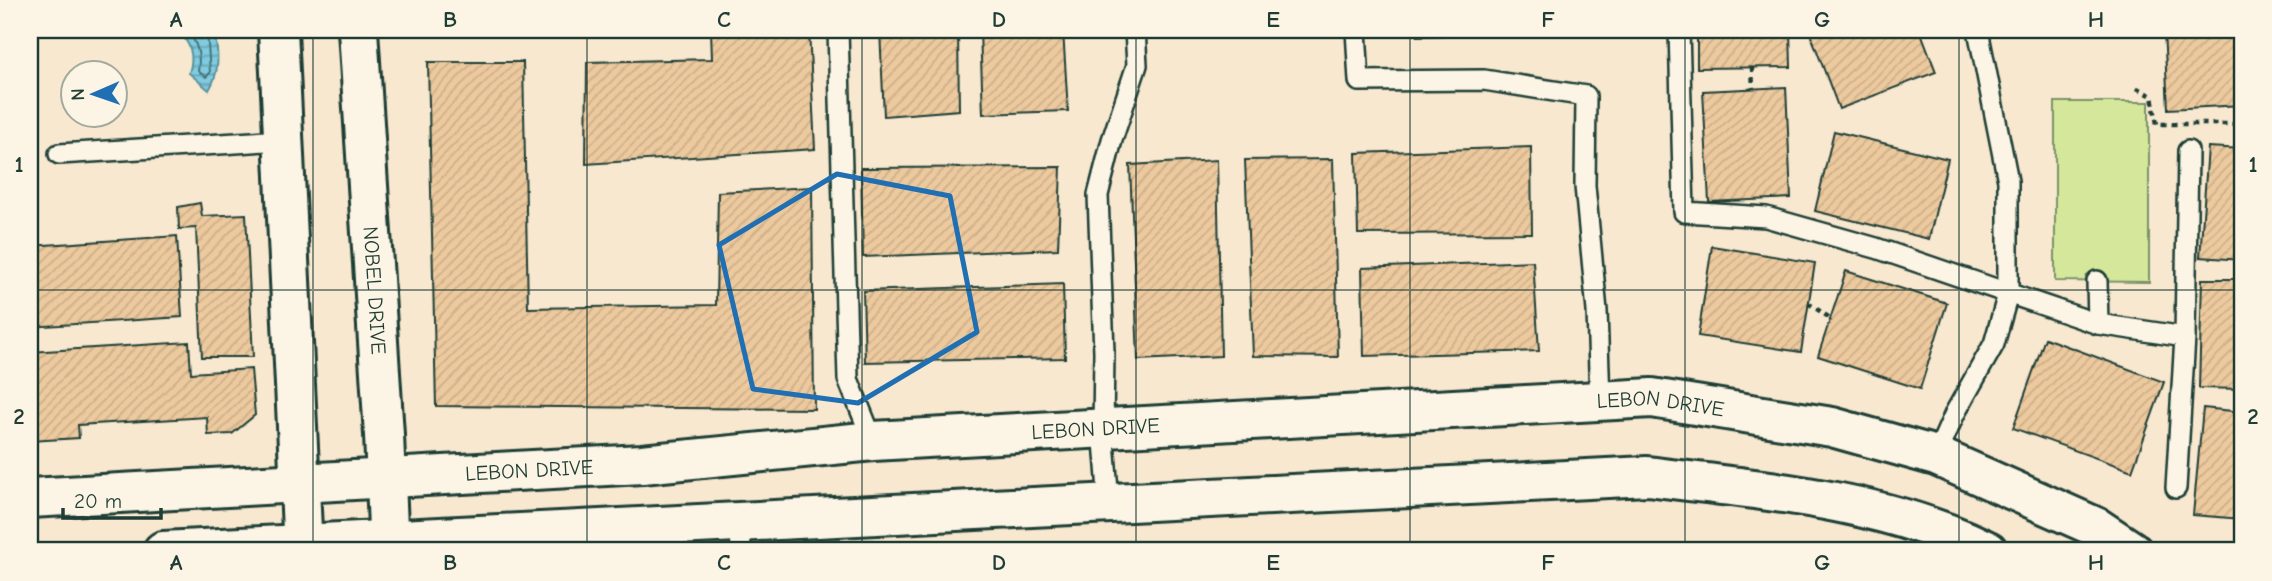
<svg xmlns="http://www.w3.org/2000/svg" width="2272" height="581" font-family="'Comic Neue',sans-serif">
	<defs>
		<pattern id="water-rules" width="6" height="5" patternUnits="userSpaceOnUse" patternTransform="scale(1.75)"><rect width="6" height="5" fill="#80cbe0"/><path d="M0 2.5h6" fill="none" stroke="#68a6b6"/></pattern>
		<pattern id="building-hatch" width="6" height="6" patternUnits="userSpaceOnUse" patternTransform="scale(1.75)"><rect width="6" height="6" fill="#edc99e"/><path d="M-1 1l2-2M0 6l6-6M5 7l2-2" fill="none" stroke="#cbae89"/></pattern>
	</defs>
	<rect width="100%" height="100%" fill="#f8e8d0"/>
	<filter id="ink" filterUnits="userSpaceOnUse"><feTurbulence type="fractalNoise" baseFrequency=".0143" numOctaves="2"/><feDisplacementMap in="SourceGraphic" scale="14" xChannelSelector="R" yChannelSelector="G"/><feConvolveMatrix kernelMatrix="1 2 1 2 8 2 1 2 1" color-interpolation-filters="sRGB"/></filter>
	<g filter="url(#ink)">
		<polygon fill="#d5e79b" stroke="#7a9268" stroke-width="2" points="2055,102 2149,102 2149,282 2055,281"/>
		<path fill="url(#water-rules)" stroke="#59929b" stroke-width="2" d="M177 30H213C219 50 220 72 209 90L189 73C195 55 190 42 177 30Z"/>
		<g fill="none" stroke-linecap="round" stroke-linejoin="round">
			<path stroke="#467679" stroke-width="2" d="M187 30C197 42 201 55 198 71L206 77 210 73 207 30"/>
		</g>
		<g fill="url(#building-hatch)" stroke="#1f3d34" stroke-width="2">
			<polygon points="508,30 628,30 508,33"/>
			<polygon points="711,30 809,30 815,149 586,164 587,62 712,59"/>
			<polygon points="880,30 958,30 959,110 884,116"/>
			<polygon points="980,30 1063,30 1068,111 983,114"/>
			<polygon points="1417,30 1485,30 1485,34 1417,36"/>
			<polygon points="1521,30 1605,30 1521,36"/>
			<polygon points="1697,30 1790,30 1791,67 1697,68"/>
			<polygon points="1809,30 1920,30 1936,72 1839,109"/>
			<polygon points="2164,30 2239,30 2242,105 2168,109"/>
			<polygon points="428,62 523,62 528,308 716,305 718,192 812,187 814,409 436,406"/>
			<polygon points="1786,87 1791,198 1709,202 1703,91"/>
			<polygon points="30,93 35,192 30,192"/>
			<polygon points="1834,131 1948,159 1929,239 1815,211"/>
			<polygon points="1531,147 1532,233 1358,234 1356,153"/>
			<polygon points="2208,147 2242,149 2242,260 2200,257"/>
			<polygon points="1333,159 1338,357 1253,356 1245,160"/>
			<polygon points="1217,160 1221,356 1138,360 1130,165"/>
			<polygon points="1061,167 1058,249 863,257 861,168"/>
			<polygon points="200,203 202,216 246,214 253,357 202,357 196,228 179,229 178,207"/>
			<polygon points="177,236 182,317 30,327 30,246"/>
			<polygon points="1712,246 1815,263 1801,352 1698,336"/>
			<polygon points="1533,261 1539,351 1364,356 1362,268"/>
			<polygon points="1846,271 1947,303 1920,389 1818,356"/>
			<polygon points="2202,279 2242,279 2242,389 2199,388"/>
			<polygon points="1063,284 1065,358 865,362 863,291"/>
			<polygon points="2045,338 2164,382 2132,471 2013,428"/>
			<polygon points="189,342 191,373 251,369 255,415 232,434 208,435 207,417 78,425 79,438 30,441 30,352"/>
			<polygon points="2203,408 2242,412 2242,519 2193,515"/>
		</g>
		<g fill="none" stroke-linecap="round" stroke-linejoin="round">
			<defs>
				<g id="service">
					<polyline points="838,30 848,379 873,441"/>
					<polyline points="1356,30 1359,81 1484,80 1586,96 1585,186 1597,311 1600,401"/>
					<polyline points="1679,30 1684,212 1766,217 1876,248 2098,324 2185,337 2176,488"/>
					<polyline points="59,154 283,140"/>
					<polyline points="2097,281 2098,324"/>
					<polyline points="2185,337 2188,151"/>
					<polyline points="1936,456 1955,413 1994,344 2008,294 2008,181 1978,30"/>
					<polyline points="1109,503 1103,429 1104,352 1098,195 1112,140 1137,65 1135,30"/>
					<polyline points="740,522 741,551"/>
				</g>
				<g id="tertiary">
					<path id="s1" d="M30 498 642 464 873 441 1652 398 1832 427 1936 456 2096 527 2132 551"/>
					<path d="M163 551 1647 476C1762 490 1882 499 1988 551"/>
				</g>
				<g id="secondary">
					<polyline points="278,30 303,551"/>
					<path id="s2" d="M358 30 384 435 389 551"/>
				</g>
			</defs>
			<use href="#service" stroke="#1f3d34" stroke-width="24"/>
			<use href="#tertiary" stroke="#1f3d34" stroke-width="44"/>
			<use href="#secondary" stroke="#1f3d34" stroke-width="44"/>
			<g stroke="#1f3d34" stroke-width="4.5" stroke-dasharray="5 5" stroke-linecap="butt">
				<polyline points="1752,67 1753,88"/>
				<polyline points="2137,88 2152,96 2157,124 2242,124"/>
				<polyline points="2242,260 2242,276"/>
				<polyline points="1808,303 1830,318"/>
			</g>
			<use href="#service" stroke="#fcf5e5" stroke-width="19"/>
			<use href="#tertiary" stroke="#fcf5e5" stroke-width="38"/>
			<use href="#secondary" stroke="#fcf5e5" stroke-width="38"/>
		</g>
	</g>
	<path fill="none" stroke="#1f6fb2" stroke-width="5" stroke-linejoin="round" d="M837 174 950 196 977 332 858 403 753 389 719 245Z"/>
	<path fill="none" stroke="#1f3d34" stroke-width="2" stroke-opacity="0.55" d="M313 30V551M587 30V551M862 30V551M1136 30V551M1410 30V551M1685 30V551M1959 30V551M30 290H2242"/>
	<g text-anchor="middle" stroke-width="6" stroke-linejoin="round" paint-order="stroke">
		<g font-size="21" fill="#1f3d34" stroke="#fcf5e5">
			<text dy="7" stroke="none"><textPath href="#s2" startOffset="261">NOBEL DRIVE</textPath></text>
			<text dy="7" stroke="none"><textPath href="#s1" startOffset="1634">LEBON DRIVE</textPath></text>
			<text dy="7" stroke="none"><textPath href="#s1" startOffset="1068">LEBON DRIVE</textPath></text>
			<text dy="7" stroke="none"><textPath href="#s1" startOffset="500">LEBON DRIVE</textPath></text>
		</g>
	</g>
	<rect width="2272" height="581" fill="none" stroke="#fcf5e5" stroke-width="77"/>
	<g transform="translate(94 94) rotate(268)"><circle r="33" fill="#fcf5e5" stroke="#a4ab9e" stroke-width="2"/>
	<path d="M0-5L12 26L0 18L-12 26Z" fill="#1f6fb2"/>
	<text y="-10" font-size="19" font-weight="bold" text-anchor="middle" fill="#1f3d34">N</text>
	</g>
	<path d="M63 508v10h98v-10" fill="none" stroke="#1f3d34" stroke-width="3.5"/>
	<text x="74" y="508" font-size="21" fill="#1f3d34" stroke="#fcf5e5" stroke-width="5" paint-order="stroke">20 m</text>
	<rect x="38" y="38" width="2196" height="504" fill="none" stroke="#1f3d34" stroke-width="2.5"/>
	<g font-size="23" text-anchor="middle" font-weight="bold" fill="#1f3d34">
		<text x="176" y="27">A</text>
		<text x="450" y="27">B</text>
		<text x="724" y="27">C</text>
		<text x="999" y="27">D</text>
		<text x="1273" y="27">E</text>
		<text x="1548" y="27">F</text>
		<text x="1822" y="27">G</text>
		<text x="2096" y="27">H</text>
		<text x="19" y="172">1</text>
		<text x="2253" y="172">1</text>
		<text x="19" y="424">2</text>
		<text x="2253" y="424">2</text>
		<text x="176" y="570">A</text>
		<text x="450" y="570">B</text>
		<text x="724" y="570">C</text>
		<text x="999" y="570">D</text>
		<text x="1273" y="570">E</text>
		<text x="1548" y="570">F</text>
		<text x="1822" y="570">G</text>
		<text x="2096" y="570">H</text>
	</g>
</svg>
